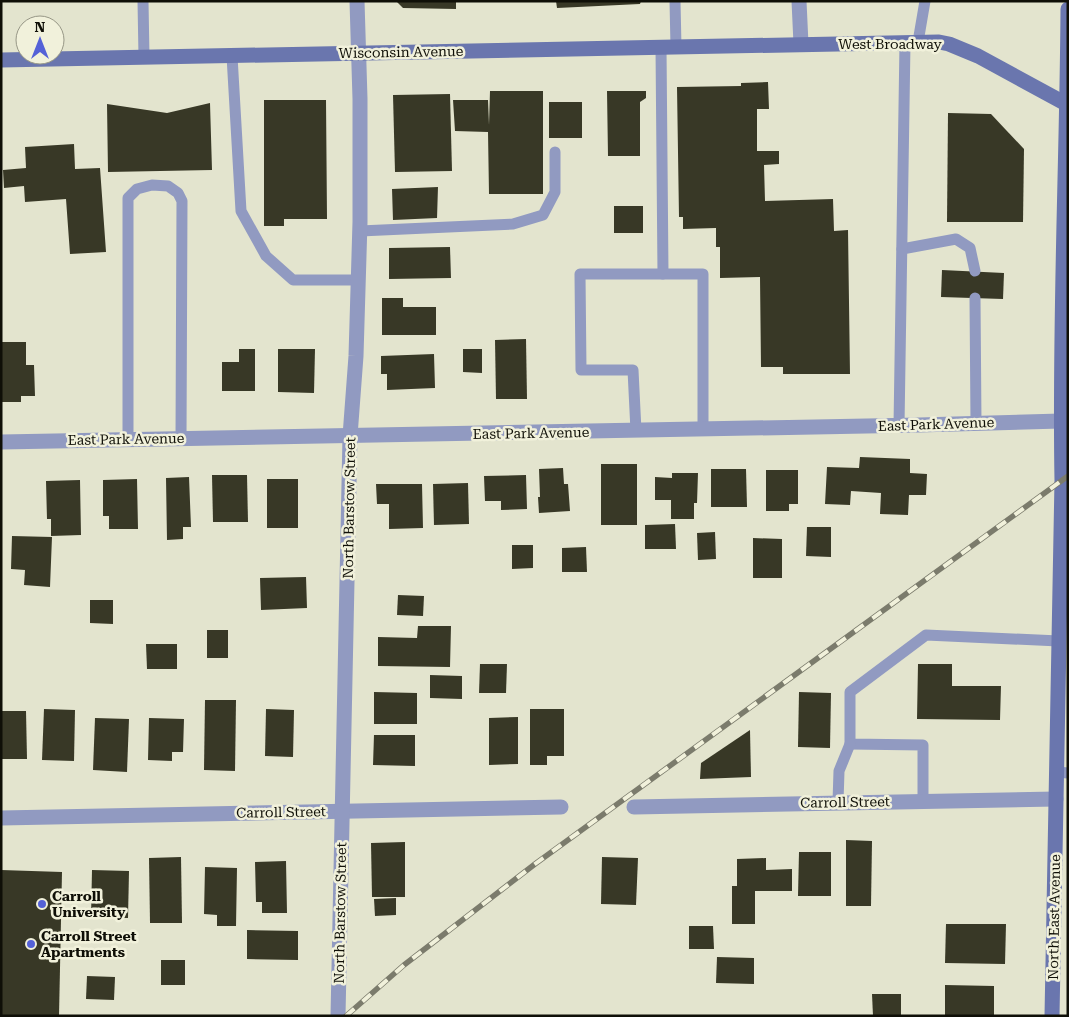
<svg xmlns="http://www.w3.org/2000/svg" width="1069" height="1017" font-family="'Roboto Serif',serif">
	<rect width="100%" height="100%" fill="#e3e4ce"/>
	<g fill="#383826">
		<polygon points="396,1 456,1 456,9 403,8"/>
		<polygon points="556,1 641,1 640,4 557,8"/>
		<polygon points="768,82 769,109 757,109 757,151 779,151 779,164 764,165 765,201 833,199 834,231 848,230 850,374 783,374 783,367 761,367 760,277 720,278 720,247 716,247 716,228 683,229 683,217 679,217 677,87 741,86 741,83"/>
		<polygon points="490,91 543,91 543,194 489,194 488,132 455,131 453,100 488,100 489,125"/>
		<polygon points="607,91 646,91 646,98 640,102 640,156 608,156"/>
		<polygon points="450,94 452,171 395,172 393,95"/>
		<polygon points="264,100 326,100 327,219 284,219 284,226 264,226"/>
		<rect x="549" y="102" width="33" height="36"/>
		<polygon points="210,103 212,170 108,172 107,104 167,113"/>
		<polygon points="948,113 991,114 1024,149 1023,222 947,222"/>
		<polygon points="74,144 75,169 100,168 106,252 70,254 66,199 25,202 24,186 4,188 3,170 26,168 25,147"/>
		<polygon points="438,187 437,218 393,220 392,189"/>
		<rect x="614" y="206" width="29" height="27"/>
		<polygon points="450,247 451,278 389,279 389,248"/>
		<polygon points="942,270 1004,273 1003,299 941,297"/>
		<polygon points="382,298 403,298 403,307 436,307 436,335 382,335"/>
		<polygon points="526,339 527,399 496,399 495,340"/>
		<polygon points="1,342 26,342 26,365 34,365 35,396 21,396 21,402 1,402"/>
		<polygon points="239,349 255,349 255,391 222,391 222,362 239,362"/>
		<polygon points="278,349 315,349 314,393 278,392"/>
		<polygon points="463,349 482,349 482,373 463,372"/>
		<polygon points="434,354 435,388 387,390 387,374 381,374 381,356"/>
		<polygon points="860,457 910,459 910,473 927,474 926,495 909,495 908,515 880,514 881,493 851,491 850,505 825,504 827,467 859,468"/>
		<rect x="601" y="464" width="36" height="61"/>
		<polygon points="563,468 564,484 568,484 570,511 539,513 538,497 540,497 539,469"/>
		<polygon points="711,469 746,469 747,507 711,507"/>
		<polygon points="766,470 798,470 798,504 789,504 789,511 766,511"/>
		<polygon points="672,473 698,473 697,503 694,503 694,519 671,519 671,500 655,500 655,477 672,478"/>
		<polygon points="212,475 247,475 248,522 213,522"/>
		<polygon points="526,475 527,509 501,510 501,501 485,501 484,476"/>
		<polygon points="189,477 191,527 183,527 183,539 167,540 166,478"/>
		<polygon points="137,479 138,529 109,529 109,516 103,516 103,480"/>
		<rect x="267" y="479" width="31" height="49"/>
		<polygon points="80,480 81,535 51,536 51,519 47,519 46,481"/>
		<polygon points="468,483 469,524 434,525 433,484"/>
		<polygon points="376,484 422,484 423,528 389,529 389,504 377,504"/>
		<polygon points="675,524 676,549 645,549 645,525"/>
		<polygon points="807,527 831,527 831,557 806,556"/>
		<polygon points="715,532 716,559 698,560 697,533"/>
		<polygon points="12,536 52,537 50,587 24,585 25,570 11,569"/>
		<polygon points="753,538 782,539 782,578 753,578"/>
		<polygon points="512,545 533,545 533,568 512,569"/>
		<polygon points="586,547 587,572 562,572 562,548"/>
		<polygon points="306,577 307,608 261,610 260,578"/>
		<polygon points="398,595 424,596 423,616 397,615"/>
		<polygon points="90,600 113,600 113,624 90,623"/>
		<polygon points="418,626 451,626 450,667 378,666 378,637 417,638"/>
		<rect x="207" y="630" width="21" height="28"/>
		<polygon points="146,644 177,644 177,669 147,669"/>
		<polygon points="480,664 507,664 506,693 479,693"/>
		<polygon points="918,664 952,664 952,686 1001,686 1000,720 917,719"/>
		<polygon points="430,675 462,676 462,699 430,698"/>
		<polygon points="374,692 417,693 417,724 374,724"/>
		<polygon points="799,692 831,693 830,748 798,747"/>
		<polygon points="205,700 236,700 235,771 204,770"/>
		<polygon points="44,709 75,710 74,761 42,760"/>
		<polygon points="266,709 294,710 293,757 265,756"/>
		<polygon points="530,709 564,709 564,756 547,756 547,765 530,765"/>
		<polygon points="1,711 26,711 27,759 1,759"/>
		<polygon points="518,717 518,764 489,765 489,718"/>
		<polygon points="95,718 129,719 127,772 93,770"/>
		<polygon points="149,718 184,719 183,752 172,752 172,761 148,760"/>
		<polygon points="750,730 751,777 700,779 701,763"/>
		<polygon points="374,735 415,735 415,766 373,765"/>
		<polygon points="846,840 872,841 871,906 846,906"/>
		<polygon points="405,842 405,897 372,897 371,843"/>
		<polygon points="799,852 831,852 831,896 798,896"/>
		<polygon points="181,857 182,923 150,923 149,858"/>
		<polygon points="602,857 638,858 636,905 601,904"/>
		<polygon points="766,858 766,870 792,869 792,891 755,891 755,924 732,924 732,886 737,886 737,859"/>
		<polygon points="286,861 287,913 262,913 262,902 256,902 255,862"/>
		<polygon points="205,867 237,868 236,926 217,926 217,915 204,914"/>
		<polygon points="1,870 62,872 59,1016 1,1016"/>
		<polygon points="92,870 129,871 128,918 91,918"/>
		<polygon points="396,898 396,915 375,916 374,899"/>
		<polygon points="946,924 1006,924 1005,964 945,963"/>
		<polygon points="689,926 713,926 714,949 689,949"/>
		<polygon points="247,930 298,931 298,960 247,959"/>
		<polygon points="717,957 754,958 754,984 716,983"/>
		<rect x="161" y="960" width="24" height="25"/>
		<polygon points="87,976 115,977 114,1000 86,999"/>
		<polygon points="945,985 994,986 994,1016 945,1016"/>
		<polygon points="872,994 901,994 901,1016 873,1016"/>
	</g>
	<g fill="none" stroke-linecap="round" stroke-linejoin="round">
		<g stroke="#919ac1" stroke-width="11">
			<polyline points="143,1 144,57"/>
			<polyline points="675,1 676,47"/>
			<polyline points="918,42 925,1"/>
			<polyline points="661,47 663,274"/>
			<polyline points="232,56 241,211 266,256 293,280 358,280"/>
			<polyline points="360,231 513,224 543,215 555,192 555,152"/>
			<polyline points="902,249 956,239 970,248 975,271"/>
			<polyline points="975,298 976,423"/>
			<polyline points="899,426 905,43"/>
			<polyline points="636,431 633,370 581,370 580,274 703,274 703,429"/>
			<polyline points="128,439 128,198 137,189 152,185 168,186 178,193 182,201 181,439"/>
			<polyline points="1057,772 1068,773"/>
			<polyline points="923,801 923,745 850,744 850,692 926,635 1059,641"/>
			<polyline points="838,802 839,771 850,744"/>
		</g>
		<g stroke="#919ac1" stroke-width="15">
			<polyline points="799,1 801,44"/>
			<polyline points="1,442 919,425 1061,421"/>
			<polyline points="634,807 1056,799"/>
			<polyline points="1,818 561,807"/>
		</g>
		<polyline stroke="#919ac1" stroke-width="15" points="338,1016 350,436 356,356 360,222 360,99 357,1"/>
		<g stroke="#6a76ae" stroke-width="15">
			<polyline points="1,60 939,42 949,44 978,56 1068,105"/>
			<path d="M1052 1016 1062 480C1059 323 1067 166 1068 9"/>
		</g>
		<defs>
			<polyline id="rail" points="346,1016 404,965 535,864 1068,476"/>
		</defs>
		<use href="#rail" stroke="#7b7b6c" stroke-width="5.5"/>
		<use href="#rail" stroke="#f1f1db" stroke-width="4" stroke-dasharray="11" stroke-linecap="butt"/>
	</g>
	<g fill="#5461d7" stroke="#f1f1db" stroke-width="2">
		<circle cx="42" cy="904" r="5"/>
		<circle cx="31" cy="944" r="5"/>
	</g>
	<g text-anchor="middle" stroke-width="5" stroke-linejoin="round" paint-order="stroke">
		<g font-size="14" fill="#0f0f07" stroke="#f1f1db">
			<text x="890" y="49">West Broadway</text>
			<text transform="translate(401 52) rotate(-1)" y="5">Wisconsin Avenue</text>
			<text transform="translate(936 424) rotate(-2)" y="5">East Park Avenue</text>
			<text transform="translate(531 433) rotate(-1)" y="5">East Park Avenue</text>
			<text transform="translate(126 439) rotate(-1)" y="5">East Park Avenue</text>
			<text transform="translate(349 508) rotate(-89)" y="5">North Barstow Street</text>
			<text transform="translate(845 802) rotate(-1)" y="5">Carroll Street</text>
			<text transform="translate(281 812) rotate(-1)" y="5">Carroll Street</text>
			<text transform="translate(340 913) rotate(-89)" y="5">North Barstow Street</text>
			<text transform="translate(1054 917) rotate(-89)" y="5">North East Avenue</text>
		</g>
		<g font-size="14" font-weight="bold" fill="#0f0f07" stroke="#f1f1db" text-anchor="start">
			<text x="52" y="901">Carroll<tspan x="52" dy="16">University</tspan></text>
			<text x="41" y="941">Carroll Street<tspan x="41" dy="16">Apartments</tspan></text>
		</g>
	</g>
	<rect width="1069" height="1017" fill="none" stroke="#0f0f07" stroke-width="5"/>
	<g transform="translate(40 40)"><circle r="24" fill="#f1f1db" stroke="#979786"/>
	<path d="M0-4L9 19L0 12L-9 19Z" fill="#5461d7"/>
	<text y="-8" font-size="14" font-weight="bold" text-anchor="middle" fill="#0f0f07">N</text>
	</g>
</svg>
